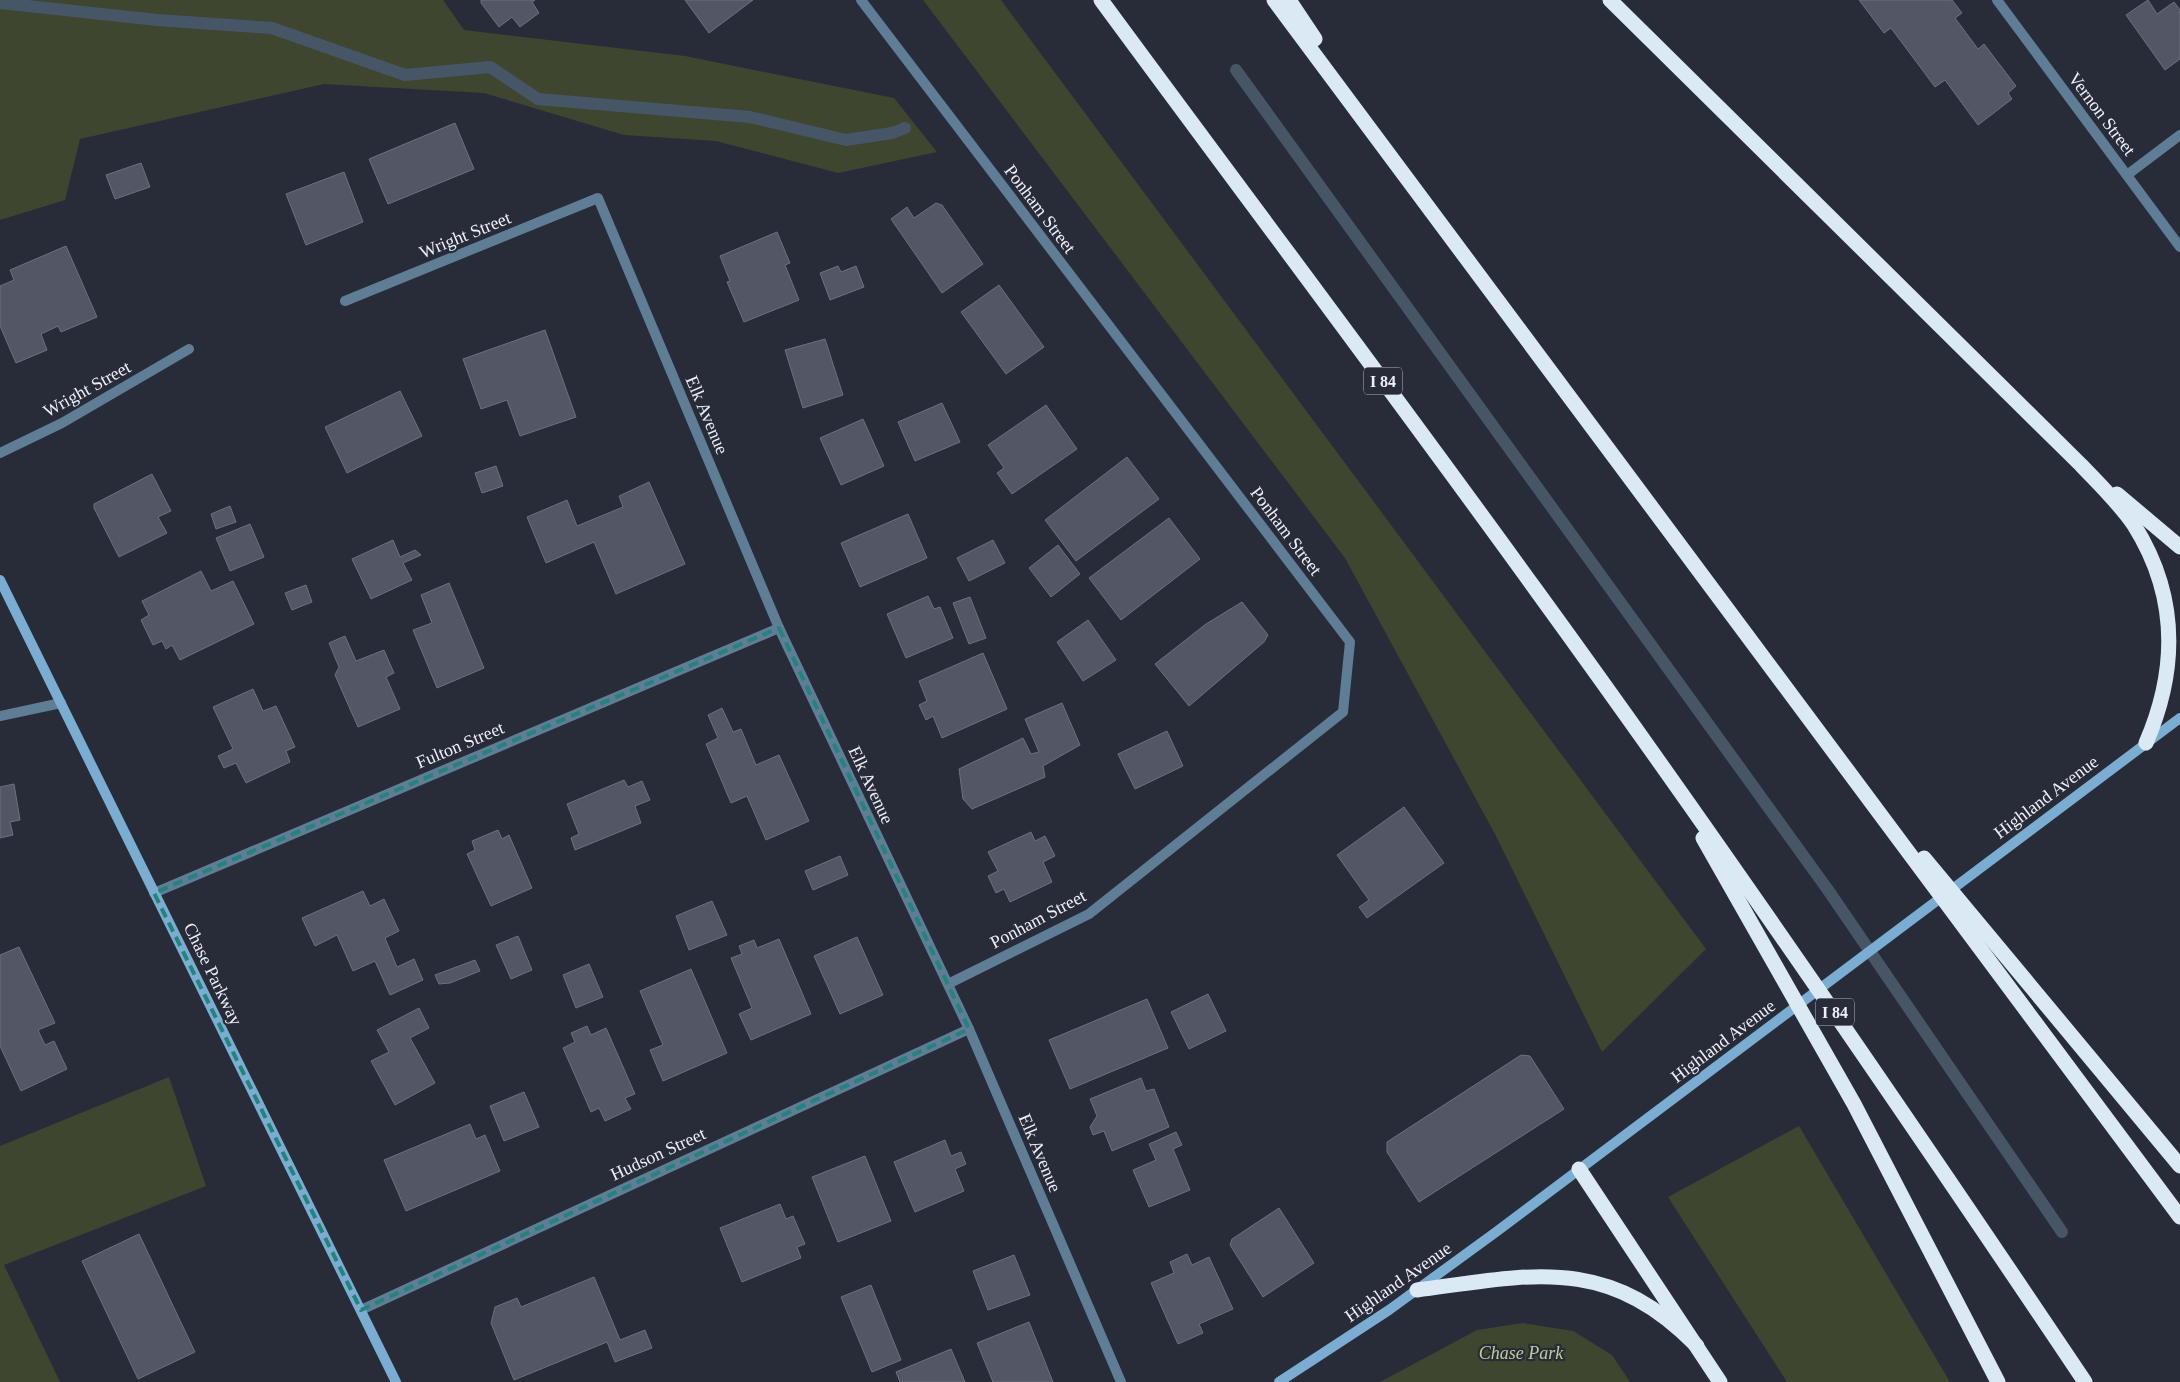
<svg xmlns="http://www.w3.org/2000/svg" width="2180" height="1382" font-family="Georgia,serif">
	<rect width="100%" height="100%" fill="#282c39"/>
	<g fill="#3e462f">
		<polygon points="20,0 443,0 464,30 685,56 894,98 937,152 838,173 716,141 624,135 484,93 324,84 80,139 65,200 0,220 0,7"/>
		<polygon points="923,0 1001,0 1706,949 1602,1052 1496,836 1345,558"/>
		<polygon points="169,1077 206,1186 4,1265 60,1382 0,1382 0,1146"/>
		<polygon points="1799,1126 1950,1382 1787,1382 1668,1197"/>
		<polygon points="1523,1323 1573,1331 1612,1355 1630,1382 1380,1382 1477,1330"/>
	</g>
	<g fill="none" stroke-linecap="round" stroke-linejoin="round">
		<g stroke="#475667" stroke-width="12">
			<polyline points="0,3 157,20 272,28 405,75 490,67 538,99 750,117 846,140 892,133 905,128"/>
			<polyline points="1236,70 1828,890 2062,1232"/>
		</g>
	</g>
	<g fill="#525665" stroke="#6c707f">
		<polygon points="481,0 535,0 532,2 539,13 520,27 512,17 499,27 481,3"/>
		<polygon points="685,0 753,0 709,33"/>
		<polygon points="1859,0 1952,0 1962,13 1955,18 1978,49 1984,44 2016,86 2008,93 2012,99 1978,125 1945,80 1935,87 1891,28 1884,33"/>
		<polygon points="2148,0 2157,14 2174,2 2180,10 2180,59 2165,70 2126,15"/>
		<polygon points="455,123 474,169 388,204 369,159"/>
		<polygon points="141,163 150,187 115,199 106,175"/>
		<polygon points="344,172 363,222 306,245 286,194"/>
		<polygon points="936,203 942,205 983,264 942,293 891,219 907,207 914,218"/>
		<polygon points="777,232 790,263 785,265 799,300 744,322 727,282 730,281 720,256"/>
		<polygon points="66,246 97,317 61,332 58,326 41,334 47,350 16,363 0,326 0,286 14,280 10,270"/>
		<polygon points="838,266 841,272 856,266 864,287 830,300 820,273"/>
		<polygon points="999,285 1044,347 1006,374 961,312"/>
		<polygon points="545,330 576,417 520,436 507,400 481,409 463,359"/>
		<polygon points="825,339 843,395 803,408 785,350"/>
		<polygon points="400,391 422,436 347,473 325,427"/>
		<polygon points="942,403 960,442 915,461 898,422"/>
		<polygon points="1046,405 1077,449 1012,494 997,473 1004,468 988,445"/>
		<polygon points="863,419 884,466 841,485 820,438"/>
		<polygon points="1127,457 1159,499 1076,561 1045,520"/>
		<polygon points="496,466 503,486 482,493 475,473"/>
		<polygon points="152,474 171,511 158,517 167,533 119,557 94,508 94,504"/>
		<polygon points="649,482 685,564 616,594 594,542 546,563 527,517 567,500 577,526 623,507 619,496"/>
		<polygon points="230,506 236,522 216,529 211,514"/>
		<polygon points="908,514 927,558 860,587 841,543"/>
		<polygon points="1169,518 1200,559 1121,620 1089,578"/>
		<polygon points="250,524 264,557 230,571 216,538"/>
		<polygon points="393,540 400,557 415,550 421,555 403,563 412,580 371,599 352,559"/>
		<polygon points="993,540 1005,563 969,581 957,558"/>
		<polygon points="1058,545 1080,574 1051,597 1029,568"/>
		<polygon points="201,571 211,591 233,581 254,624 180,660 172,645 166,649 162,641 153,645 141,620 149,615 142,601"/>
		<polygon points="449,583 484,668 437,688 413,630 432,623 421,595"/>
		<polygon points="306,585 312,602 292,610 285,593"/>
		<polygon points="928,596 934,609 940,607 953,638 906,658 887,614"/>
		<polygon points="970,597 986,638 969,644 953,603"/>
		<polygon points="1242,602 1268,635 1264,642 1189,706 1155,664 1206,624"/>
		<polygon points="1088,620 1116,660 1083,681 1057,642"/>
		<polygon points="345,636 356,661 384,650 394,673 386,677 400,709 358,727 335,675 339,667 329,643"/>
		<polygon points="983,653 1007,709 942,738 933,716 926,720 919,705 927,701 919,681"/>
		<polygon points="253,689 263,711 276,706 295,747 286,751 290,762 246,783 236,763 224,768 218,756 233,749 213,707"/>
		<polygon points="1062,703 1080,745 1043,766 1045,777 972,809 963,799 959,769 1023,738 1031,754 1039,752 1025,719"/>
		<polygon points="722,708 733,732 741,729 756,765 779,755 809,821 766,840 747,796 731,803 706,744 718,738 708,715"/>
		<polygon points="1167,731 1183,766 1135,789 1118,754"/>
		<polygon points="624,780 628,787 642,781 650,800 635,806 641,823 575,850 571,838 579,834 567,804"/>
		<polygon points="14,784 20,820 10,822 13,835 0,838 0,787"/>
		<polygon points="1404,807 1444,863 1367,918 1359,907 1369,900 1337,855"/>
		<polygon points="498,830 502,839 509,835 532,888 491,906 467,854 475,850 472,841"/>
		<polygon points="1031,832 1035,841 1045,836 1055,856 1043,862 1052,882 1010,902 1004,889 996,893 988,876 998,871 988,852"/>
		<polygon points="840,856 848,875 813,890 805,871"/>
		<polygon points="363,891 370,906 384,899 399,931 385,938 397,967 414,959 423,980 390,995 375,961 353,971 337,935 315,946 302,918"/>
		<polygon points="712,901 727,935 689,950 676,916"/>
		<polygon points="518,936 532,970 511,979 496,945"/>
		<polygon points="857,937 883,995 840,1014 814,956"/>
		<polygon points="779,939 811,1014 751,1040 739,1014 752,1008 731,958 742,954 739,946 754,940 757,948"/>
		<polygon points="19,947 55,1023 38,1030 45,1045 54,1041 67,1069 21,1091 0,1046 0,955"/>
		<polygon points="475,960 480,971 450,983 439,984 435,975"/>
		<polygon points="589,964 603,997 576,1008 563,975"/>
		<polygon points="691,969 727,1053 663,1081 650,1050 663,1045 640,991"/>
		<polygon points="1208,994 1226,1031 1189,1049 1171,1012"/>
		<polygon points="1147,999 1168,1048 1070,1089 1049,1040"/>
		<polygon points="419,1008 429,1028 410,1038 435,1083 395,1105 371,1061 389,1052 377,1030"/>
		<polygon points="587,1026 591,1035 606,1028 635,1094 625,1098 631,1109 605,1121 599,1108 591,1112 563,1048 575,1042 571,1033"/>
		<polygon points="1521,1055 1530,1056 1564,1109 1419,1202 1387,1152 1387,1142"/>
		<polygon points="1141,1078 1146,1091 1154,1089 1169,1127 1112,1151 1104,1131 1093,1135 1090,1127 1097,1116 1090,1099"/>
		<polygon points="524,1092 539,1127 504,1141 490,1106"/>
		<polygon points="470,1124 476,1139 485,1135 500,1171 406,1211 384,1160"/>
		<polygon points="1176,1132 1182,1145 1173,1149 1190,1190 1149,1207 1133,1170 1156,1160 1149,1144"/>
		<polygon points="945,1140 951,1156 961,1152 966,1164 955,1169 964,1191 915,1212 894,1162"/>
		<polygon points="865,1156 891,1221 838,1242 812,1177"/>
		<polygon points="780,1204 786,1219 793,1216 805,1244 797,1247 801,1258 742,1282 720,1228"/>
		<polygon points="1279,1208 1314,1263 1263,1297 1230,1245 1232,1239"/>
		<polygon points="139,1234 195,1352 138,1379 82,1261"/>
		<polygon points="1187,1254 1192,1265 1209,1257 1233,1309 1199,1324 1203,1333 1178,1344 1151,1283 1174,1273 1170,1262"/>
		<polygon points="1014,1255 1030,1295 988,1310 973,1271"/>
		<polygon points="594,1277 620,1340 645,1330 652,1348 615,1362 607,1342 514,1380 491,1323 495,1307 517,1298 521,1307"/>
		<polygon points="871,1285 901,1360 872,1372 841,1297"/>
		<polygon points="1029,1322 1053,1382 993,1382 977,1343"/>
		<polygon points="951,1349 965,1382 900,1382 896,1372"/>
	</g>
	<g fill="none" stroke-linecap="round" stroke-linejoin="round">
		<g stroke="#5f7e95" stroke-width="10">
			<polyline points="861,0 1350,642 1343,712 1089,914 948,984"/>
			<polyline points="1997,0 2180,247"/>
			<polyline points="2127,175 2180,135"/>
			<polyline points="345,301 598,198 779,628 969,1029 1121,1382"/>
			<polyline points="0,453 62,423 189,349"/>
			<polyline points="0,716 61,703"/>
			<polyline points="154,893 779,628"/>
			<polyline points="361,1310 969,1029"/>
		</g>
		<g stroke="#7aadd1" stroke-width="10">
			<polyline points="0,580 396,1382"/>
			<polyline points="1279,1382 1389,1310 1496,1232 2180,718"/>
		</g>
		<g stroke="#dae9f4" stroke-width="15">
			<path d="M1101 0C1246 197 1393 392 1536 590 1725 850 1906 1115 2085 1382"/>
			<polyline points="1274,0 2180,1217"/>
			<polyline points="1289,0 1315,39"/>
			<path d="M1610 0 2081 465C2099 484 2119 503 2134 525 2178 595 2178 669 2146 743"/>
			<polyline points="2117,494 2180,547"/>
			<polyline points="1703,838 1854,1104 1998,1382"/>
			<polyline points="1924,858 2180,1166"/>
			<polyline points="1579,1169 1720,1382"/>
			<path d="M1417 1290C1531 1275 1607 1254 1697 1346"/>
		</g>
	</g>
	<path fill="none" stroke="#25827c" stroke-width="4" stroke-dasharray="10 6" stroke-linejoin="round" d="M779 628 969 1029 361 1310 154 893Z"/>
	<g text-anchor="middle" stroke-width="4.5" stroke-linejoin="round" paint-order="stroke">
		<g fill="#282c39" stroke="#b2b5bf" stroke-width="1">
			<rect x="1364" y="367.5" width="38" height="27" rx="4"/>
			<rect x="1816" y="998.5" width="38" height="27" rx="4"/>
		</g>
		<g font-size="16" font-weight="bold" fill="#edf0f9">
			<text x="1383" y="387">I 84</text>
			<text x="1835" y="1018">I 84</text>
		</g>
		<g font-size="18" fill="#edf0f9" stroke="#282c39">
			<text transform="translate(2102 114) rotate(53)" y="6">Vernon Street</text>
			<text transform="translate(1040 209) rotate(53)" y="6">Ponham Street</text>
			<text transform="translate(465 235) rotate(-22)" y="6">Wright Street</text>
			<text transform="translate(87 389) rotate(-29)" y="6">Wright Street</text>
			<text transform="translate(707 415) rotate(67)" y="6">Elk Avenue</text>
			<text transform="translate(1286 531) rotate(53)" y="6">Ponham Street</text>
			<text transform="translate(460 745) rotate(-23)" y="6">Fulton Street</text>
			<text transform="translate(871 785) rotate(65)" y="6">Elk Avenue</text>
			<text transform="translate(2046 797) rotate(-37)" y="6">Highland Avenue</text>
			<text transform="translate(1038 919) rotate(-28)" y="6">Ponham Street</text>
			<text transform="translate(213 974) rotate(64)" y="6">Chase Parkway</text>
			<text transform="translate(1723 1041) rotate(-37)" y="6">Highland Avenue</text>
			<text transform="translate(1040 1153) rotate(67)" y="6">Elk Avenue</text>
			<text transform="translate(658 1154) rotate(-25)" y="6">Hudson Street</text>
			<text transform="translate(1398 1282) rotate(-35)" y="6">Highland Avenue</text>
		</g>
		<g font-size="18" font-style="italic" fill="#bcd095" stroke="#282c39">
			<text x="1521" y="1359">Chase Park</text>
		</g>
	</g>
</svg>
